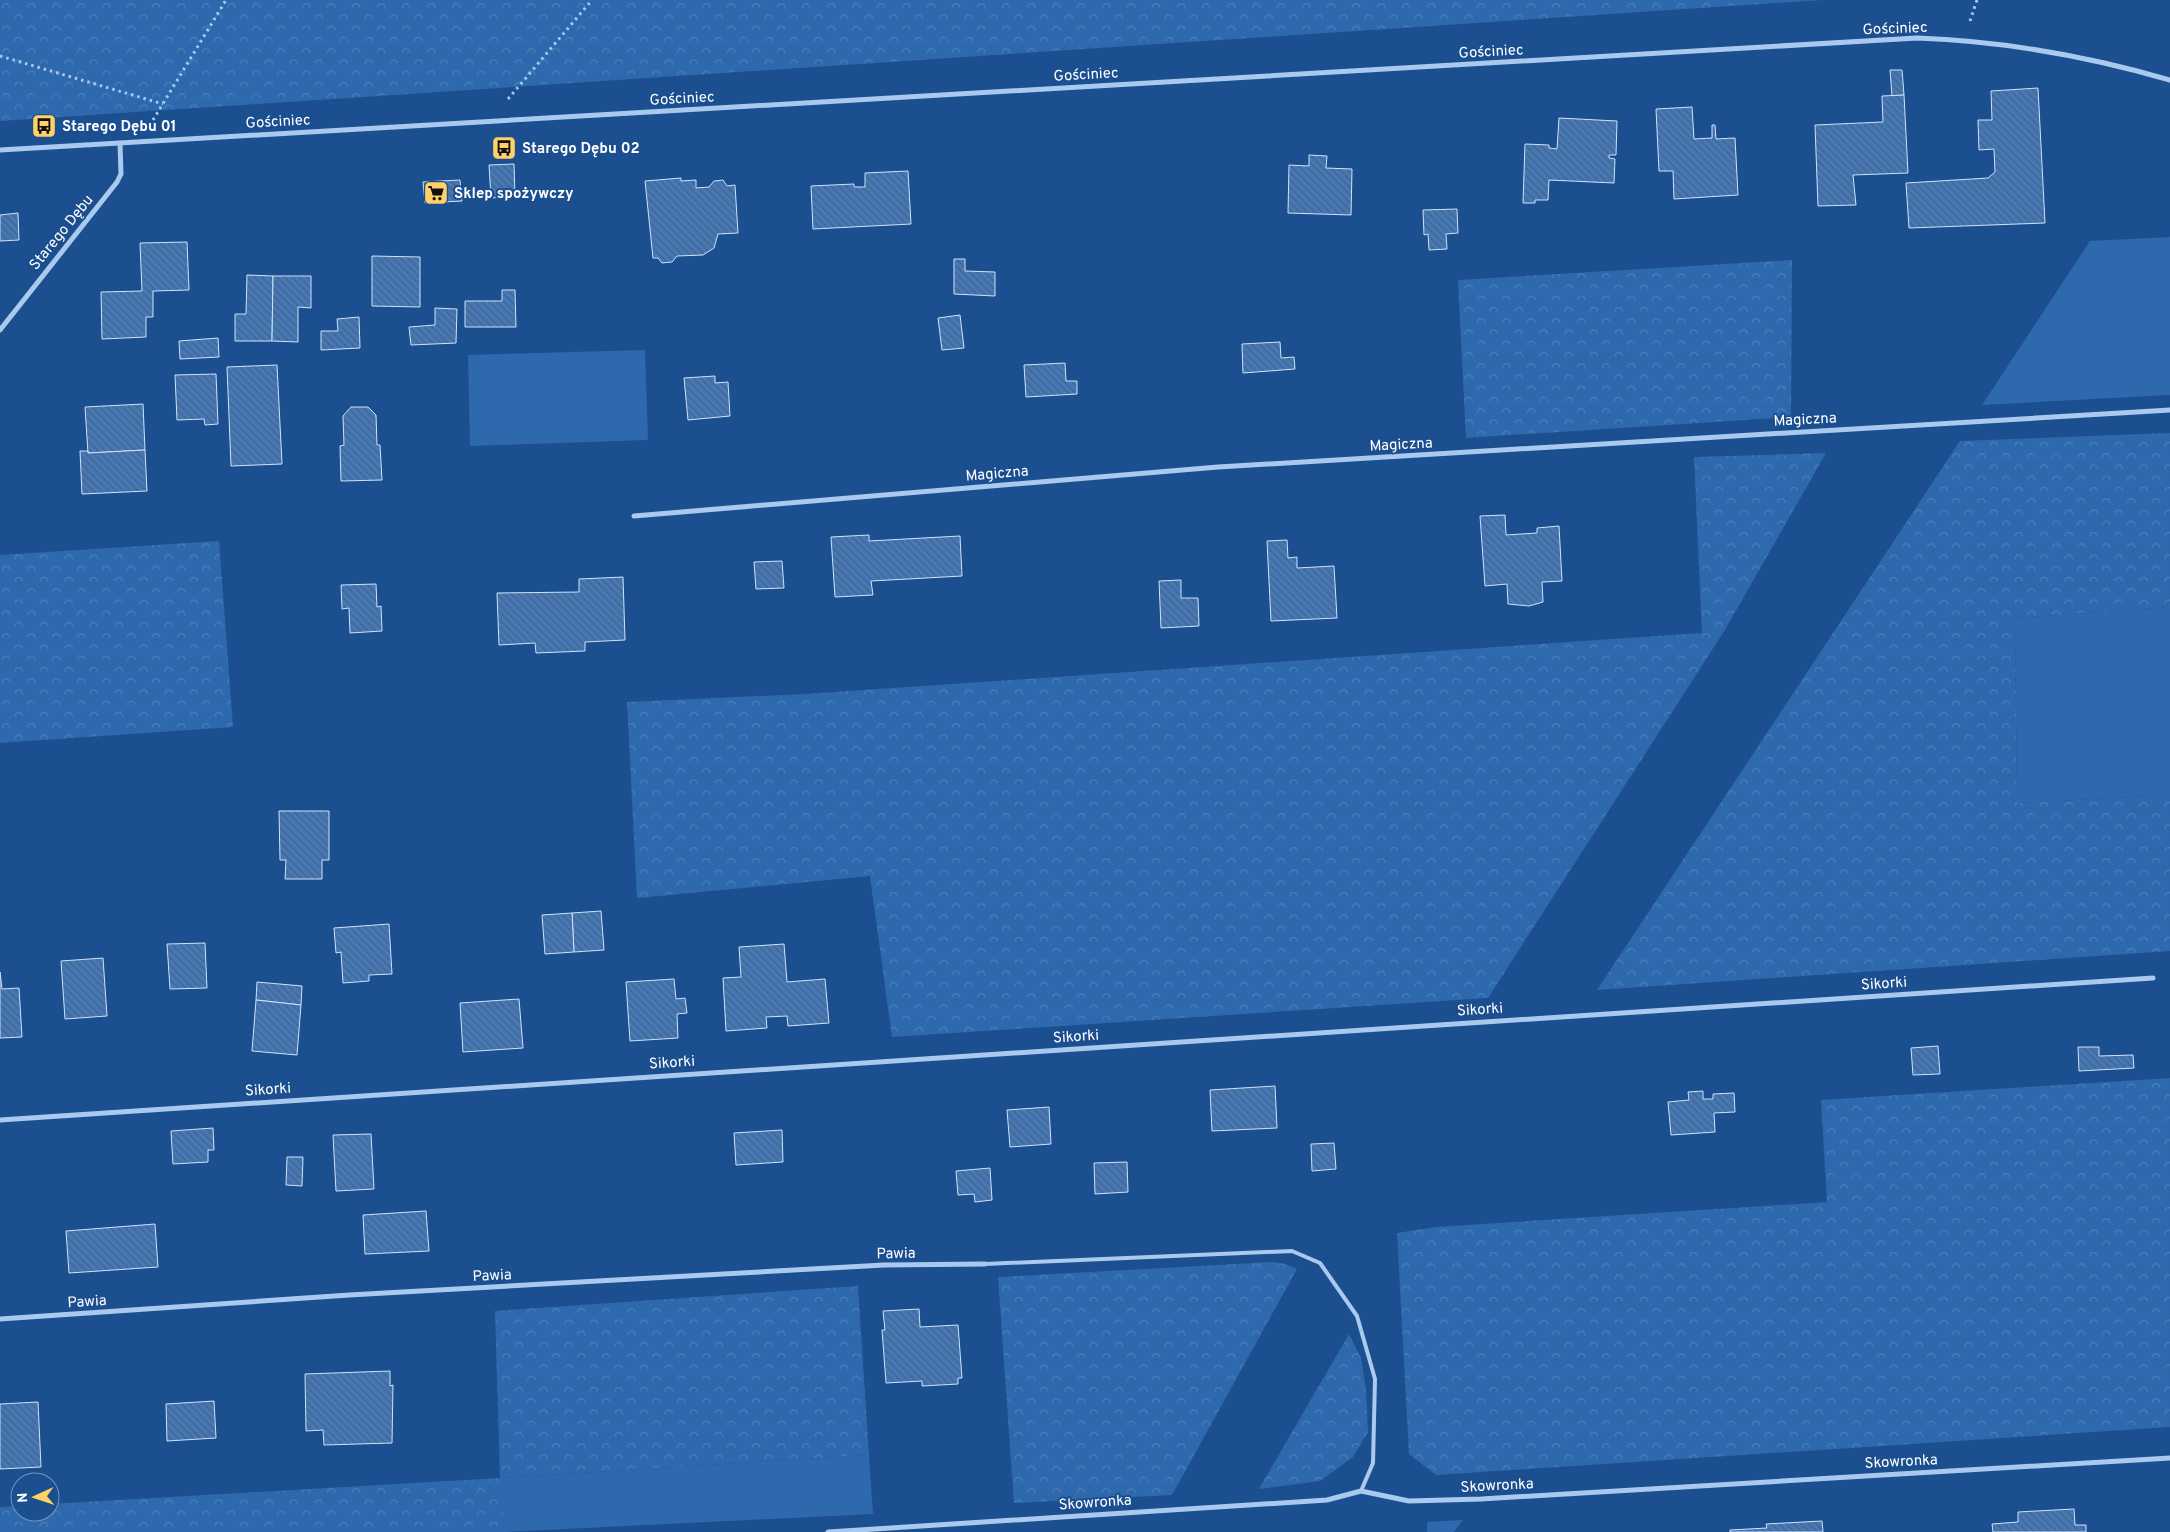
<svg xmlns="http://www.w3.org/2000/svg" width="2170" height="1532" font-family="Overpass,sans-serif">
	<defs>
		<pattern id="forest-crowns" width="20" height="18" patternUnits="userSpaceOnUse" patternTransform="scale(1.25)"><rect width="20" height="18" fill="#2e69ad"/><path d="M2 6a3 3 0 1 1 6 0M12 15a3 3 0 1 1 6 0" fill="none" stroke="#4d80b9"/></pattern>
		<pattern id="building-back-hatch" width="6" height="6" patternUnits="userSpaceOnUse" patternTransform="scale(1.25)"><rect width="6" height="6" fill="#4478b7"/><path d="M-1 5l2 2M0 0l6 6M5-1l2 2" fill="none" stroke="#486282"/></pattern>
	</defs>
	<rect width="100%" height="100%" fill="#1b4f8f"/>
	<g fill="#2e69ad">
		<polygon points="2170,237 2170,395 1982,405 2090,241"/>
		<polygon points="645,350 648,440 470,446 468,355"/>
		<polygon points="2170,607 2170,795 2017,803 2015,618"/>
		<polygon points="869,1455 873,1514 504,1532 500,1478"/>
		<polygon points="1463,1520 1454,1532 1427,1532 1427,1522"/>
	</g>
	<g fill="url(#forest-crowns)">
		<polygon points="0,0 1823,0 0,121"/>
		<polygon points="1792,260 1791,417 1466,438 1458,280"/>
		<polygon points="2170,433 2170,607 2015,618 2017,803 2170,795 2170,951 1597,990 1960,441"/>
		<polygon points="1826,453 1723,633 1488,998 892,1037 870,876 637,898 627,702 805,694 1702,633 1694,457"/>
		<polygon points="219,541 233,727 0,743 0,555"/>
		<polygon points="2170,1078 2170,1427 1436,1475 1409,1454 1397,1233 1436,1227 1827,1202 1821,1100"/>
		<polygon points="1274,1262 1285,1264 1297,1269 1172,1495 1014,1503 998,1277"/>
		<polygon points="858,1286 869,1455 501,1478 504,1532 0,1532 0,1507 20,1506 20,1512 50,1512 50,1504 500,1478 495,1311"/>
		<polygon points="1349,1334 1361,1358 1366,1390 1368,1432 1353,1457 1320,1481 1259,1489"/>
	</g>
	<g fill="url(#building-back-hatch)" stroke="#cfe3fa">
		<polygon points="1890,70 1902,70 1904,95 1892,96"/>
		<polygon points="2038,88 2045,223 1909,228 1906,183 1988,178 1995,172 1994,149 1979,150 1978,120 1992,120 1991,91"/>
		<polygon points="1904,95 1908,173 1853,175 1856,205 1818,206 1815,125 1883,122 1882,96"/>
		<polygon points="1692,107 1694,139 1712,138 1712,125 1715,125 1716,139 1735,138 1738,195 1674,199 1673,171 1659,171 1656,109"/>
		<polygon points="1559,118 1617,121 1616,155 1609,155 1609,158 1615,159 1614,183 1549,180 1548,200 1535,200 1535,203 1523,203 1525,144 1549,145 1549,148 1557,149"/>
		<polygon points="1309,155 1327,156 1326,168 1352,169 1351,215 1288,213 1289,165 1309,166"/>
		<polygon points="514,164 515,196 491,198 489,165"/>
		<polygon points="908,171 911,224 813,229 811,186 854,184 854,187 865,187 865,173"/>
		<polygon points="681,178 681,181 696,180 696,188 709,187 714,181 723,180 727,186 735,185 738,233 718,234 714,248 703,255 677,256 672,262 662,263 658,258 653,258 645,181"/>
		<polygon points="460,180 462,201 425,203 423,182"/>
		<polygon points="1457,209 1458,233 1446,234 1447,249 1429,250 1428,234 1424,235 1423,210"/>
		<polygon points="18,213 19,240 0,241 0,215"/>
		<polygon points="187,242 189,290 153,291 153,317 146,317 146,337 102,339 101,292 142,291 140,243"/>
		<polygon points="372,256 420,257 420,307 372,306"/>
		<polygon points="954,259 965,259 965,271 995,272 995,296 954,294"/>
		<polygon points="247,275 273,276 272,341 235,341 235,314 246,314"/>
		<polygon points="273,276 311,276 311,308 298,307 298,342 272,341"/>
		<polygon points="502,290 515,290 516,327 465,327 465,301 502,301"/>
		<polygon points="435,308 457,309 456,343 411,345 409,327 435,325"/>
		<polygon points="960,315 964,348 942,350 938,318"/>
		<polygon points="359,317 360,348 321,350 321,331 338,331 337,319"/>
		<polygon points="218,338 219,357 180,359 179,341"/>
		<polygon points="1280,342 1281,358 1294,357 1295,369 1243,373 1242,344"/>
		<polygon points="1065,363 1066,381 1077,381 1077,394 1026,397 1024,365"/>
		<polygon points="277,365 282,464 231,466 227,367"/>
		<polygon points="216,374 218,424 205,425 204,419 177,420 175,375"/>
		<polygon points="715,376 715,383 728,382 730,416 688,420 684,378"/>
		<polygon points="143,404 145,450 88,453 85,407"/>
		<polygon points="351,407 368,407 376,415 377,445 380,445 382,480 341,481 340,446 344,445 343,416"/>
		<polygon points="145,450 147,491 82,494 80,451 88,451 88,453"/>
		<polygon points="1505,515 1506,535 1537,533 1537,528 1559,526 1562,581 1542,582 1543,602 1529,606 1508,604 1507,584 1485,586 1480,516"/>
		<polygon points="869,535 869,541 960,536 962,576 871,581 873,595 835,597 831,537"/>
		<polygon points="1287,540 1288,558 1297,557 1297,568 1334,566 1337,618 1271,621 1267,541"/>
		<polygon points="782,561 784,588 756,589 754,562"/>
		<polygon points="623,577 625,640 585,642 585,651 536,653 535,643 499,645 497,593 579,592 579,579"/>
		<polygon points="1181,580 1181,598 1198,598 1199,626 1161,628 1159,581"/>
		<polygon points="376,584 377,607 381,606 382,631 350,633 349,608 342,609 341,585"/>
		<polygon points="279,811 329,811 329,860 322,860 322,879 285,879 286,860 280,860"/>
		<polygon points="601,911 604,950 574,952 572,913"/>
		<polygon points="572,913 574,952 545,954 542,915"/>
		<polygon points="389,924 392,974 369,975 369,981 343,983 341,952 336,953 334,928"/>
		<polygon points="205,943 207,988 170,989 167,944"/>
		<polygon points="784,944 787,982 825,979 829,1023 788,1026 787,1016 766,1017 767,1028 726,1031 723,978 741,977 739,947"/>
		<polygon points="103,958 107,1016 65,1019 61,961"/>
		<polygon points="0,972 2,989 19,988 22,1037 0,1038"/>
		<polygon points="674,979 676,999 685,998 687,1013 677,1014 678,1038 630,1041 626,982"/>
		<polygon points="257,982 302,986 301,1005 256,1000"/>
		<polygon points="519,999 523,1048 463,1052 460,1003"/>
		<polygon points="256,1000 301,1005 297,1055 252,1051"/>
		<polygon points="1938,1046 1940,1074 1913,1075 1911,1048"/>
		<polygon points="2078,1047 2099,1047 2099,1056 2133,1055 2134,1068 2079,1071"/>
		<polygon points="1275,1086 1277,1128 1212,1131 1210,1090"/>
		<polygon points="1703,1091 1703,1099 1713,1099 1713,1094 1734,1093 1735,1112 1714,1113 1715,1132 1671,1135 1668,1102 1689,1100 1688,1092"/>
		<polygon points="1049,1107 1051,1144 1010,1147 1007,1110"/>
		<polygon points="213,1128 214,1150 208,1150 208,1162 173,1164 171,1131"/>
		<polygon points="782,1130 783,1162 736,1165 734,1133"/>
		<polygon points="371,1134 374,1189 336,1191 333,1135"/>
		<polygon points="1334,1143 1336,1169 1312,1171 1311,1144"/>
		<polygon points="287,1157 303,1157 302,1186 286,1185"/>
		<polygon points="1127,1162 1128,1192 1095,1194 1094,1163"/>
		<polygon points="990,1168 992,1200 975,1202 974,1194 958,1195 956,1171"/>
		<polygon points="426,1211 429,1251 365,1254 363,1215"/>
		<polygon points="155,1224 158,1267 69,1273 66,1231"/>
		<polygon points="919,1309 920,1327 958,1325 962,1378 958,1378 958,1384 922,1386 922,1381 886,1383 882,1330 885,1330 883,1311"/>
		<polygon points="390,1371 390,1386 393,1385 392,1443 324,1445 323,1430 306,1431 305,1374"/>
		<polygon points="214,1401 216,1438 167,1441 166,1404"/>
		<polygon points="38,1402 41,1467 0,1469 0,1404"/>
		<polygon points="2074,1509 2075,1525 2086,1525 2086,1532 1993,1532 1992,1524 2018,1522 2018,1512"/>
		<polygon points="1822,1521 1823,1532 1730,1532 1730,1530 1767,1528 1766,1524"/>
	</g>
	<g fill="none" stroke-linecap="round" stroke-linejoin="round">
		<g stroke="#a9c9ee" stroke-width="3" stroke-dasharray="2.5 4" stroke-linecap="butt">
			<polyline points="1970,21 1977,0"/>
			<polyline points="0,56 163,104"/>
			<polyline points="508,99 592,0"/>
			<polyline points="153,120 226,0"/>
		</g>
		<polyline stroke="#a9c9ee" stroke-width="4" points="985,1264 1292,1251 1320,1263 1357,1316 1375,1379 1373,1463 1361,1491"/>
		<g stroke="#a9c9ee" stroke-width="5">
			<path d="M0 150 1917 38C2003 41 2087 56 2170 80"/>
			<polyline points="0,330 117,182 121,174 120,143"/>
			<polyline points="634,516 1218,467 2170,410"/>
			<polyline points="0,1120 2153,978"/>
			<polyline points="0,1319 349,1295 884,1265 985,1264"/>
			<polyline points="828,1532 1327,1500 1361,1491 1409,1501 1481,1499 2170,1458"/>
		</g>
	</g>
	<defs>
		<symbol id="bus-square" viewBox="-11 -11 22 22"><rect x="-9" y="-9" width="18" height="18" rx="4" fill="#ffd166" stroke="#1b4f8f"/><path d="M-5-6H5V4H4V6H2V4H-2V6H-4V4H-5ZM-3.5-4V0h7V-4ZM-3.5 1.2v1.5H-2V1.2ZM2 1.2v1.5H3.5V1.2Z" fill="#111"/></symbol>
		<symbol id="supermarket-square" viewBox="-11 -11 22 22"><rect x="-9" y="-9" width="18" height="18" rx="4" fill="#ffd166" stroke="#1b4f8f"/><path d="M-6-5.5h2.5l.6 2H6L4.5 2H-2.5L-4.4-4H-6ZM-1.5 3.2a1.3 1.3 0 1 0 .1 0ZM3 3.2a1.3 1.3 0 1 0 .1 0Z" fill="#111"/></symbol>
	</defs>
	<g fill-rule="evenodd">
		<use href="#bus-square" x="30" y="112" width="28" height="28"/>
		<use href="#bus-square" x="490" y="134" width="28" height="28"/>
		<use href="#supermarket-square" x="422" y="179" width="28" height="28"/>
	</g>
	<g text-anchor="middle" stroke-width="4" stroke-linejoin="round" paint-order="stroke">
		<g font-size="15" fill="#fff" stroke="#1b4f8f">
			<text transform="translate(1895 28) rotate(-2)" y="5">Gościniec</text>
			<text transform="translate(1491 51) rotate(-3)" y="5">Gościniec</text>
			<text transform="translate(1086 74) rotate(-3)" y="5">Gościniec</text>
			<text transform="translate(682 98) rotate(-3)" y="5">Gościniec</text>
			<text transform="translate(278 121) rotate(-3)" y="5">Gościniec</text>
			<text transform="translate(61 232) rotate(-51)" y="5">Starego Dębu</text>
			<text transform="translate(1805 419) rotate(-3)" y="5">Magiczna</text>
			<text transform="translate(1401 444) rotate(-3)" y="5">Magiczna</text>
			<text transform="translate(997 473) rotate(-5)" y="5">Magiczna</text>
			<text transform="translate(1884 983) rotate(-4)" y="5">Sikorki</text>
			<text transform="translate(1480 1009) rotate(-4)" y="5">Sikorki</text>
			<text transform="translate(1076 1036) rotate(-4)" y="5">Sikorki</text>
			<text transform="translate(672 1062) rotate(-4)" y="5">Sikorki</text>
			<text transform="translate(268 1089) rotate(-4)" y="5">Sikorki</text>
			<text transform="translate(896 1253) rotate(-1)" y="5">Pawia</text>
			<text transform="translate(492 1275) rotate(-3)" y="5">Pawia</text>
			<text transform="translate(87 1301) rotate(-4)" y="5">Pawia</text>
			<text transform="translate(1901 1461) rotate(-3)" y="5">Skowronka</text>
			<text transform="translate(1497 1485) rotate(-3)" y="5">Skowronka</text>
			<text transform="translate(1095 1502) rotate(-4)" y="5">Skowronka</text>
		</g>
		<g font-size="15" font-weight="bold" fill="#fff" stroke="#1b4f8f" text-anchor="start">
			<text x="62" y="131">Starego Dębu 01</text>
			<text x="522" y="153">Starego Dębu 02</text>
			<text x="454" y="198">Sklep spożywczy</text>
		</g>
	</g>
	<g transform="translate(35 1497) rotate(267)"><circle r="24" fill="#1b4f8f" stroke="#7695bc"/>
	<path d="M0-4L9 19L0 12L-9 19Z" fill="#ffd166"/>
	<text y="-8" font-size="14" font-weight="bold" text-anchor="middle" fill="#ffffff">N</text>
	</g>
</svg>
